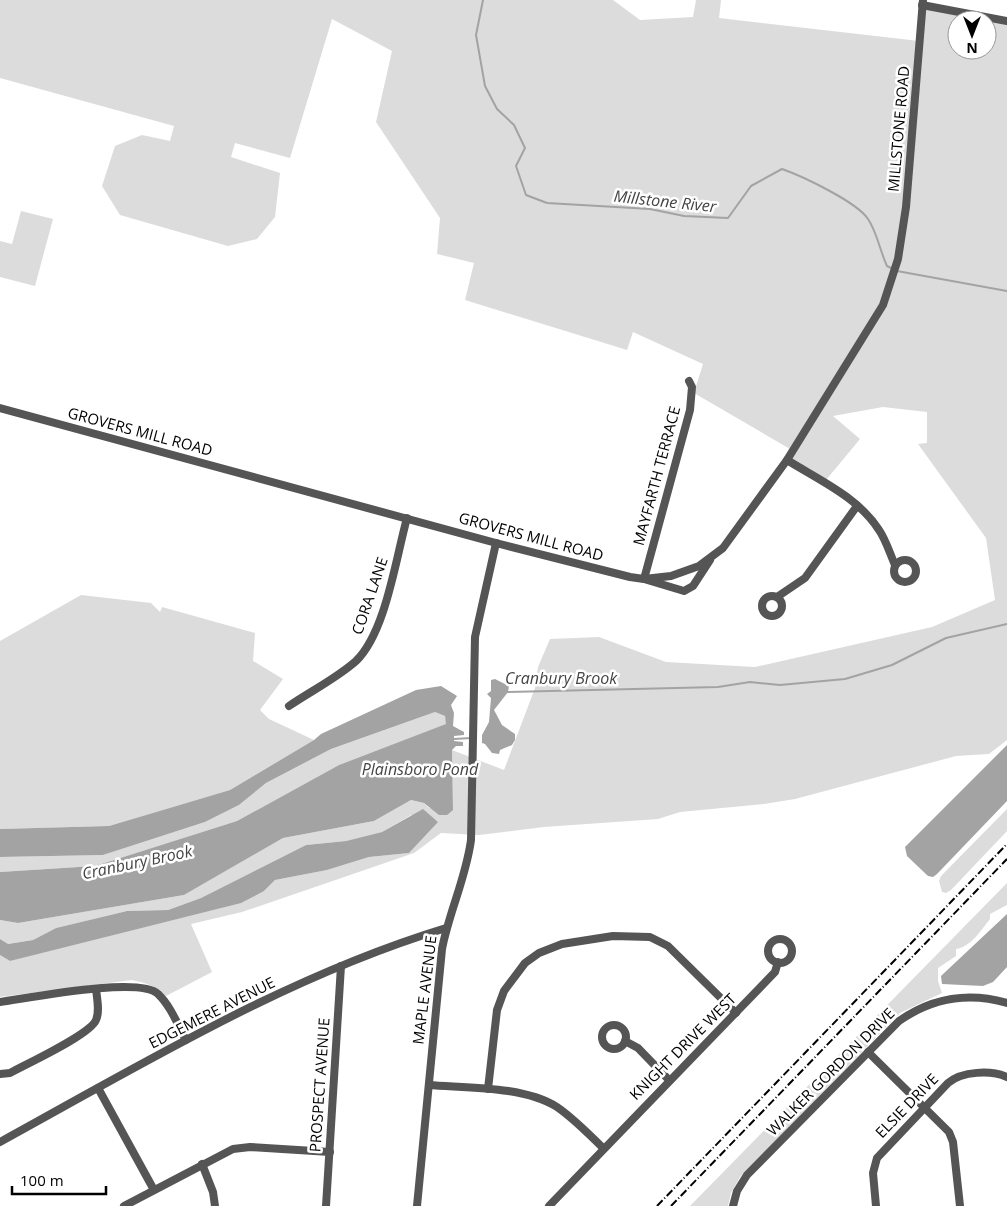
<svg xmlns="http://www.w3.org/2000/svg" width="1007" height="1206" font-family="'Open Sans',sans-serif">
	<rect width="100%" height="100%" fill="#fff"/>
	<g fill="#dcdcdc" fill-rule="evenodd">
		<path d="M0 0H613L640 20 693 17 696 0H721L719 18 919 41 922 6 1007 24V740L989 754 956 756 795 799 764 804 680 812 658 819 544 827 479 835 441 833 414 853 242 912 191 924 212 972 166 996C156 986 146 983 132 980L0 997V955L10 961 264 891 275 880 327 870 369 857 409 853 438 821 411 815 382 832 346 841 306 845 201 898 168 910 127 911 56 928 33 940 7 944 0 939V920L18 923 184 895 283 838 374 821 411 800 424 803 429 808 453 810 452 750 504 770 535 688 538 667 550 639 599 637 666 662 755 667 932 627 995 600 986 538 918 444 927 443V412L883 407 833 416 860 439 826 480 785 455 790 449 694 393 703 364 633 332 627 350 465 300 474 263 437 254 440 218 376 122 392 51 332 19 290 158 235 143 231 157 280 173 275 217 257 239 228 246 120 215 102 186 115 146 142 135 170 141 174 126 0 78ZM957 20H987V50H957Z"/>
		<polygon points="21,211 53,219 35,286 0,277 0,241 12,244"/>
		<polygon points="81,595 151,603 160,612 162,607 255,633 253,661 283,679 260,710 269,719 314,740 230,790 109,826 0,829 0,641"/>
		<polygon points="435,712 445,716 447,724 339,765 237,821 95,866 0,872 0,857 103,855 205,822 239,805 266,783 331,749"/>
		<polygon points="1007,809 1007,831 951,890 946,893 942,892 939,881 941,876"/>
		<path d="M1007 883V905L990 914V919C981 930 971 947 956 949V956L938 968V981L942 993 900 1013 740 1177 731 1193 728 1206H690Z"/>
	</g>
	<g fill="#a3a3a3">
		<polygon points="495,679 509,686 508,692 494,710 502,725 515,734 515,740 512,745 500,750 499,754 492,753 485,744 482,743 482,735 489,722 491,698 487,694 491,691 491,680"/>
		<polygon points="441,686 457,696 451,705 454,713 453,726 464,732 464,735 454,736 454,741 463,742 463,746 456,746 452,750 453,810 447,815 439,815 424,803 411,800 374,821 283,838 184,895 18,923 0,920 0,872 95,866 237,821 339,765 446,724 445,716 435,712 331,749 266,783 239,805 205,822 103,855 0,857 0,829 109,826 230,790 314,740 321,734 416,690"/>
		<polygon points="1007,745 1007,801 937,874 933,877 928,876 907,856 905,847"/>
		<polygon points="423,809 438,822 409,853 369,857 327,870 275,880 264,891 241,903 10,961 0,955 0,939 8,944 33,940 56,928 127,911 168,910 201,898 306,845 346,841 382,832"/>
		<polygon points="1007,914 1007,967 993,982 983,986 942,984 941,976"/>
	</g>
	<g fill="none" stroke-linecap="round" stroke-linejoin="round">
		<g stroke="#a3a3a3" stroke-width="2">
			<path d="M483 0 476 35 485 86 497 109 514 125 525 148 516 166 526 195 547 203 650 209 684 216 728 218 751 186 782 169C802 176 857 202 868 219 877 232 880 251 887 266L893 269"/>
			<polyline points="897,271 1007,291"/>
			<polyline points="507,692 718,687 750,682 780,685 845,679 892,665 946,638 1007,624"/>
			<polyline points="454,739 471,738"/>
		</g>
		<g stroke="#555" stroke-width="8">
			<polyline points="922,5 1007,21"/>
			<polyline points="689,381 692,387 690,410 644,579 684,591 693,586 710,560"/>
			<polyline points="0,408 496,543 630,577 644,579 671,576 699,566 723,548 787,460 883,305 898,259 906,207 923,0"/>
			<path d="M787 460C819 480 858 497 879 530 886 540 890 554 895 565"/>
			<circle cx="905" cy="571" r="11"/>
			<circle cx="772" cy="606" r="10"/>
			<polyline points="777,597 805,578 857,506"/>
			<path d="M289 706C311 691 337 678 356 661 386 632 396 557 407 518"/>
			<circle cx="780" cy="951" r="12"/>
			<path d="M0 1002C29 998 140 976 158 994 170 1005 178 1025 186 1040"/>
			<circle cx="614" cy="1037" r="12"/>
			<polyline points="625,1041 638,1048 669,1080"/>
			<polyline points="868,1052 949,1132 953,1142 960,1206"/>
			<path d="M0 1074 10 1073C26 1064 90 1035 96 1020 100 1011 97 999 96 989"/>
			<path d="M429 1085C467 1088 524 1086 557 1107 573 1118 589 1134 603 1148"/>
			<polyline points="98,1088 154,1190"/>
			<polyline points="488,1089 497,1010 504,991 525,963 539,953 562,944 613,936 650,937 668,946 736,1013"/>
			<path d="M0 1142C144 1063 288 976 446 928"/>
			<polyline points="202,1164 213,1192 215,1206"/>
			<polyline points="124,1206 233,1149 250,1147 330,1152"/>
			<polyline points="326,1206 341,966"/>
			<path d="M417 1206 442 949C449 912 466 878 471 840L475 637 496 543"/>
			<polyline points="549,1206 775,972 778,962"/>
			<path d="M733 1206 737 1191 747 1175 899 1021C932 998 969 992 1007 1003"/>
			<path d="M876 1206 873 1173 877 1158 948 1083C962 1071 991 1070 1007 1077"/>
		</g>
		<g stroke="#000" stroke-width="2" stroke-dasharray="8 2.5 1 2.5" stroke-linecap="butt">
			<polyline points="657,1206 1007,844"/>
			<polyline points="671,1206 1007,859"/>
		</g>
	</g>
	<g text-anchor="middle" stroke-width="5" stroke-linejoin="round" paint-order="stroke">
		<g font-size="15" fill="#000" stroke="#fff">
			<text transform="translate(899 129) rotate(-85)" y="5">MILLSTONE ROAD</text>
			<text transform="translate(140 432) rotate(15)" y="5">GROVERS MILL ROAD</text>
			<text transform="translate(657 476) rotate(-75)" y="5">MAYFARTH TERRACE</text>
			<text transform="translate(531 537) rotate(15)" y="5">GROVERS MILL ROAD</text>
			<text transform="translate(370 596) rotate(-71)" y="5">CORA LANE</text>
			<text transform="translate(425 990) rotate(-83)" y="5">MAPLE AVENUE</text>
			<text transform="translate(212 1013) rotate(-27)" y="5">EDGEMERE AVENUE</text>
			<text transform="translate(683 1047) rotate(-45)" y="5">KNIGHT DRIVE WEST</text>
			<text transform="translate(831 1072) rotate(-45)" y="5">WALKER GORDON DRIVE</text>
			<text transform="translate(320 1085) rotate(-86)" y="5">PROSPECT AVENUE</text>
			<text transform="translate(907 1106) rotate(-46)" y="5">ELSIE DRIVE</text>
		</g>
		<g font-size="16" font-style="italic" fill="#444" stroke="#fff">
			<text transform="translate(665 201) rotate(6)" y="6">Millstone River</text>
			<text x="561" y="684">Cranbury Brook</text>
			<text x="420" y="775">Plainsboro Pond</text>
			<text transform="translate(137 862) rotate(-12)" y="6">Cranbury Brook</text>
		</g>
	</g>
	<g transform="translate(972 35) rotate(180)"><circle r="24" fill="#ffffff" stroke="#999999"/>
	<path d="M0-4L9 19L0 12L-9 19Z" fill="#000000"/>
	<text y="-8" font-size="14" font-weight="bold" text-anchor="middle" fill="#000000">N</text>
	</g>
	<path d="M12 1186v8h94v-8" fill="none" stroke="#000000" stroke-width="2.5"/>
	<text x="20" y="1186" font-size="15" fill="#000000" stroke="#ffffff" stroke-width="4" paint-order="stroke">100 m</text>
</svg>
